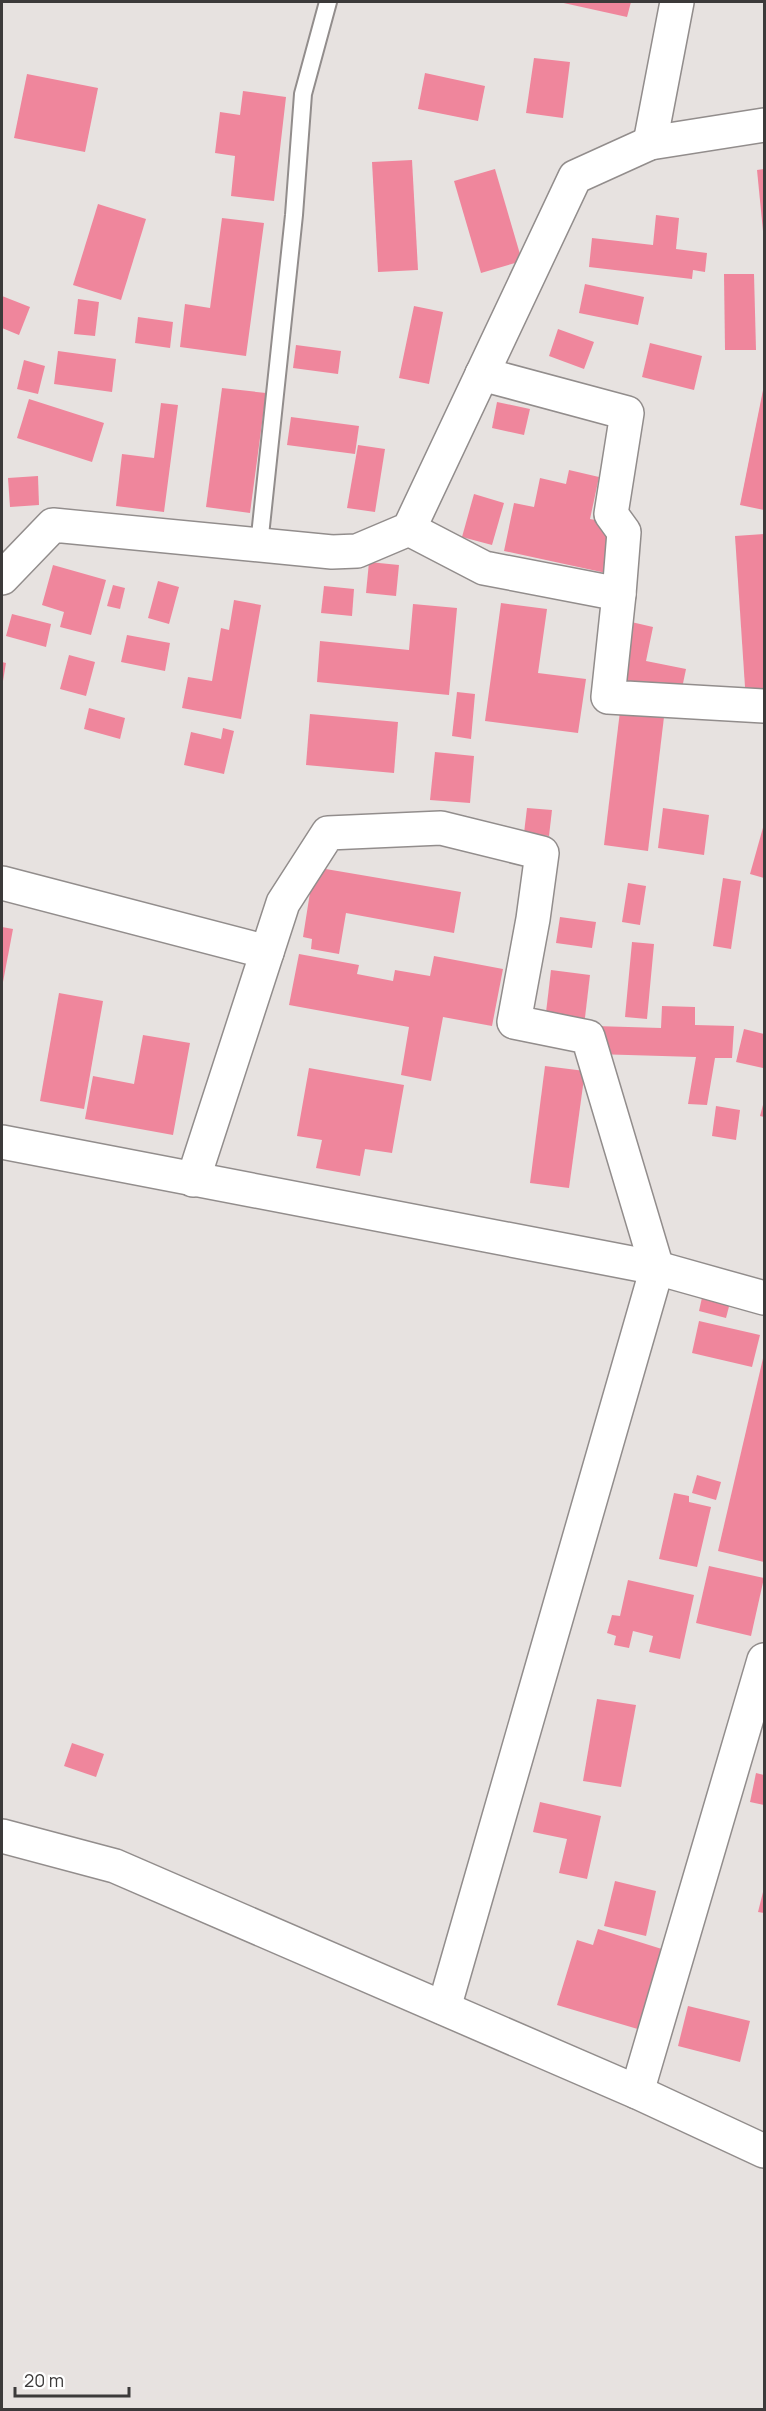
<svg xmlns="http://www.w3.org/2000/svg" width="766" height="2411" font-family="Manrope,sans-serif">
	<rect width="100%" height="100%" fill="#e7e2e0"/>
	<g fill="#ef869c">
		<polygon points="559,2 631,2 627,17"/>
		<polygon points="534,58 570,62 563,118 526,113"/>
		<polygon points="425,73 485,86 478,121 418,109"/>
		<polygon points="27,74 98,88 85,152 14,138"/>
		<polygon points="243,91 286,97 274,201 231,196 235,156 215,153 220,112 240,115"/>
		<polygon points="412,160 418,270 378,272 372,162"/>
		<polygon points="495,169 522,261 481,273 454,181"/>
		<polygon points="764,169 764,231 763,231 757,170"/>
		<polygon points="98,204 146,219 121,300 73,285"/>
		<polygon points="656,215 679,218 676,249 707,253 705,272 693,270 692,279 589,267 592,238 653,245"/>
		<polygon points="222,218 264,223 246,356 180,347 185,304 210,308"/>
		<polygon points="724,274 754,274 756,350 725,350"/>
		<polygon points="585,284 644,297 638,325 579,313"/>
		<polygon points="2,296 30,307 19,335 2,328"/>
		<polygon points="78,299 99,302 95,336 74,334"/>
		<polygon points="414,306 443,312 429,384 399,378"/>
		<polygon points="138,317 173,322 170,348 135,343"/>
		<polygon points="558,329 594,342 584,369 549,356"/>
		<polygon points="650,343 702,356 694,390 642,377"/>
		<polygon points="296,345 341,351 338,374 293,368"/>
		<polygon points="58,351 116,359 112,392 54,384"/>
		<polygon points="24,360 45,366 38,394 17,389"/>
		<polygon points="222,388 266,393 250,513 206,507"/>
		<polygon points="763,390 764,390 764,510 740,505"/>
		<polygon points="29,399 104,423 92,462 17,438"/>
		<polygon points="497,402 530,409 524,435 492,428"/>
		<polygon points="161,403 178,405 164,512 116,506 122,454 154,458"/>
		<polygon points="291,417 359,426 355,454 287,445"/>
		<polygon points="358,445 385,449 375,512 347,508"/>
		<polygon points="569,470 599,477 590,519 616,524 606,573 504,551 514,503 534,507 540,478 566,484"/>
		<polygon points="38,476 39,505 10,507 8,478"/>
		<polygon points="474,494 504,503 492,545 462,537"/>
		<polygon points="764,534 764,701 746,702 735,536"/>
		<polygon points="369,562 399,565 396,596 366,593"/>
		<polygon points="53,565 106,580 91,635 60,627 64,612 42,605"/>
		<polygon points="158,581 179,587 169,624 148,618"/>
		<polygon points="113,585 125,588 120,609 107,606"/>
		<polygon points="324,586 354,589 352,616 321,613"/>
		<polygon points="234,600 261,605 241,719 182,708 188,677 212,681 221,628 229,630"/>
		<polygon points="501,603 547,609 538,673 586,679 578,733 485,721"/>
		<polygon points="413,604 457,608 449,695 317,682 320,641 409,650"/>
		<polygon points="12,614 51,624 46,647 6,636"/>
		<polygon points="627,621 653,627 646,661 686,669 681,693 615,679"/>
		<polygon points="127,635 170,643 165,671 121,662"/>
		<polygon points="69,655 95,662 86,696 60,689"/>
		<polygon points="2,662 6,663 3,681 2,680"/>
		<polygon points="457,692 475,694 471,739 452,736"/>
		<polygon points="89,708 125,718 120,739 84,729"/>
		<polygon points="620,711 664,717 648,851 604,845"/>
		<polygon points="310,714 398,722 394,773 306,765"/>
		<polygon points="223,728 234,731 224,774 184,765 191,732 221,739"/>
		<polygon points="435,752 474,756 470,803 430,800"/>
		<polygon points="527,808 552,810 549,836 524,833"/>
		<polygon points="663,808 709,815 704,855 658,848"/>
		<polygon points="764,824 764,878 750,874"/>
		<polygon points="314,867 461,892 454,933 346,913 339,954 311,949 312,939 303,937"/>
		<polygon points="723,878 741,881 731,949 713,946"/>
		<polygon points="628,883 646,886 640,925 622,922"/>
		<polygon points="560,917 596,922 592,948 556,943"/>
		<polygon points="2,927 13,929 3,982 2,982"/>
		<polygon points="632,942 654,944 647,1019 625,1017"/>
		<polygon points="299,954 359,965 357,974 393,981 395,970 430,976 434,956 503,969 492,1026 443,1017 431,1081 401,1075 409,1027 289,1005"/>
		<polygon points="551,970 590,975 584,1026 545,1021"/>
		<polygon points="59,993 103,1001 84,1109 40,1101"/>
		<polygon points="662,1006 695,1007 695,1025 734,1026 732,1058 715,1058 707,1105 688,1104 696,1057 594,1054 595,1026 661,1028"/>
		<polygon points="744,1029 764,1034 763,1068 736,1062"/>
		<polygon points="143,1035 190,1043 173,1135 85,1119 93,1076 134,1084"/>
		<polygon points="545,1066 585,1071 569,1188 530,1183"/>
		<polygon points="309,1068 404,1085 392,1153 365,1149 360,1176 316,1168 322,1140 297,1136"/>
		<polygon points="764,1101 764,1117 760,1116"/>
		<polygon points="716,1106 740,1110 736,1140 712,1136"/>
		<polygon points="703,1293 731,1299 726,1318 699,1311"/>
		<polygon points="699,1321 760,1335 752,1367 692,1353"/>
		<polygon points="764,1354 764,1562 718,1551"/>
		<polygon points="697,1475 721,1482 716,1500 692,1493"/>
		<polygon points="674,1493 689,1496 689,1502 711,1507 697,1567 659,1559"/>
		<polygon points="709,1566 764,1578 751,1636 696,1623"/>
		<polygon points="628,1580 694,1595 680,1659 649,1652 653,1636 633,1631 629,1648 614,1645 616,1636 607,1633 612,1615 620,1616"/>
		<polygon points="597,1699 636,1705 621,1787 583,1781"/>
		<polygon points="72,1743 104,1754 96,1777 64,1766"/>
		<polygon points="756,1773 764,1775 764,1805 750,1802"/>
		<polygon points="540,1802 601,1816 587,1879 559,1873 567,1839 533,1832"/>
		<polygon points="615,1881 656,1891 646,1936 604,1926"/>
		<polygon points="764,1888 764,1913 758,1912"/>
		<polygon points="598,1929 665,1950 641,2030 557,2005 577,1940 593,1945"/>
		<polygon points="688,2006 750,2021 740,2062 678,2046"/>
	</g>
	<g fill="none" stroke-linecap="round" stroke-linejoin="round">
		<defs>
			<polyline id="lane" points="259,545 294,215 303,94 328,2"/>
			<g id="street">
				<polyline points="650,143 677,2"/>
				<polyline points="482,374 627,413 611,514 624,532 619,594"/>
				<polyline points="409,529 484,568 619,594 608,697 764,706"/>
				<polyline points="2,578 53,525 332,552 357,551 409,529 575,177 650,143 764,125"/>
				<polyline points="2,883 267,952"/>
				<polyline points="2,1142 657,1268 764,1298"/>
				<polyline points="193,1180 283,903 328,833 441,828 542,853 533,919 514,1022 588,1037 657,1268 444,2008"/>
				<polyline points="637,2092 764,1660"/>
			</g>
			<polyline id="secondary" points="2,1836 115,1866 637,2092 764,2151"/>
		</defs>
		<use href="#lane" stroke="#928d8c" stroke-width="20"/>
		<use href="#street" stroke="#928d8c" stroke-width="36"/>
		<use href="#secondary" stroke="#928d8c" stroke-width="36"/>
		<use href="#lane" stroke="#fff" stroke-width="16"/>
		<use href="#street" stroke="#fff" stroke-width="33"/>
		<use href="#secondary" stroke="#fff" stroke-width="33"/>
	</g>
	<rect width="766" height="2411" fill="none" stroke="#3c3a3a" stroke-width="6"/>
	<path d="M15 2387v9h114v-9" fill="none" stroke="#3c3a3a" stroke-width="3"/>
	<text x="24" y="2387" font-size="18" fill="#3c3a3a" stroke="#ffffff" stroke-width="4.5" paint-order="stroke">20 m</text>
</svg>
